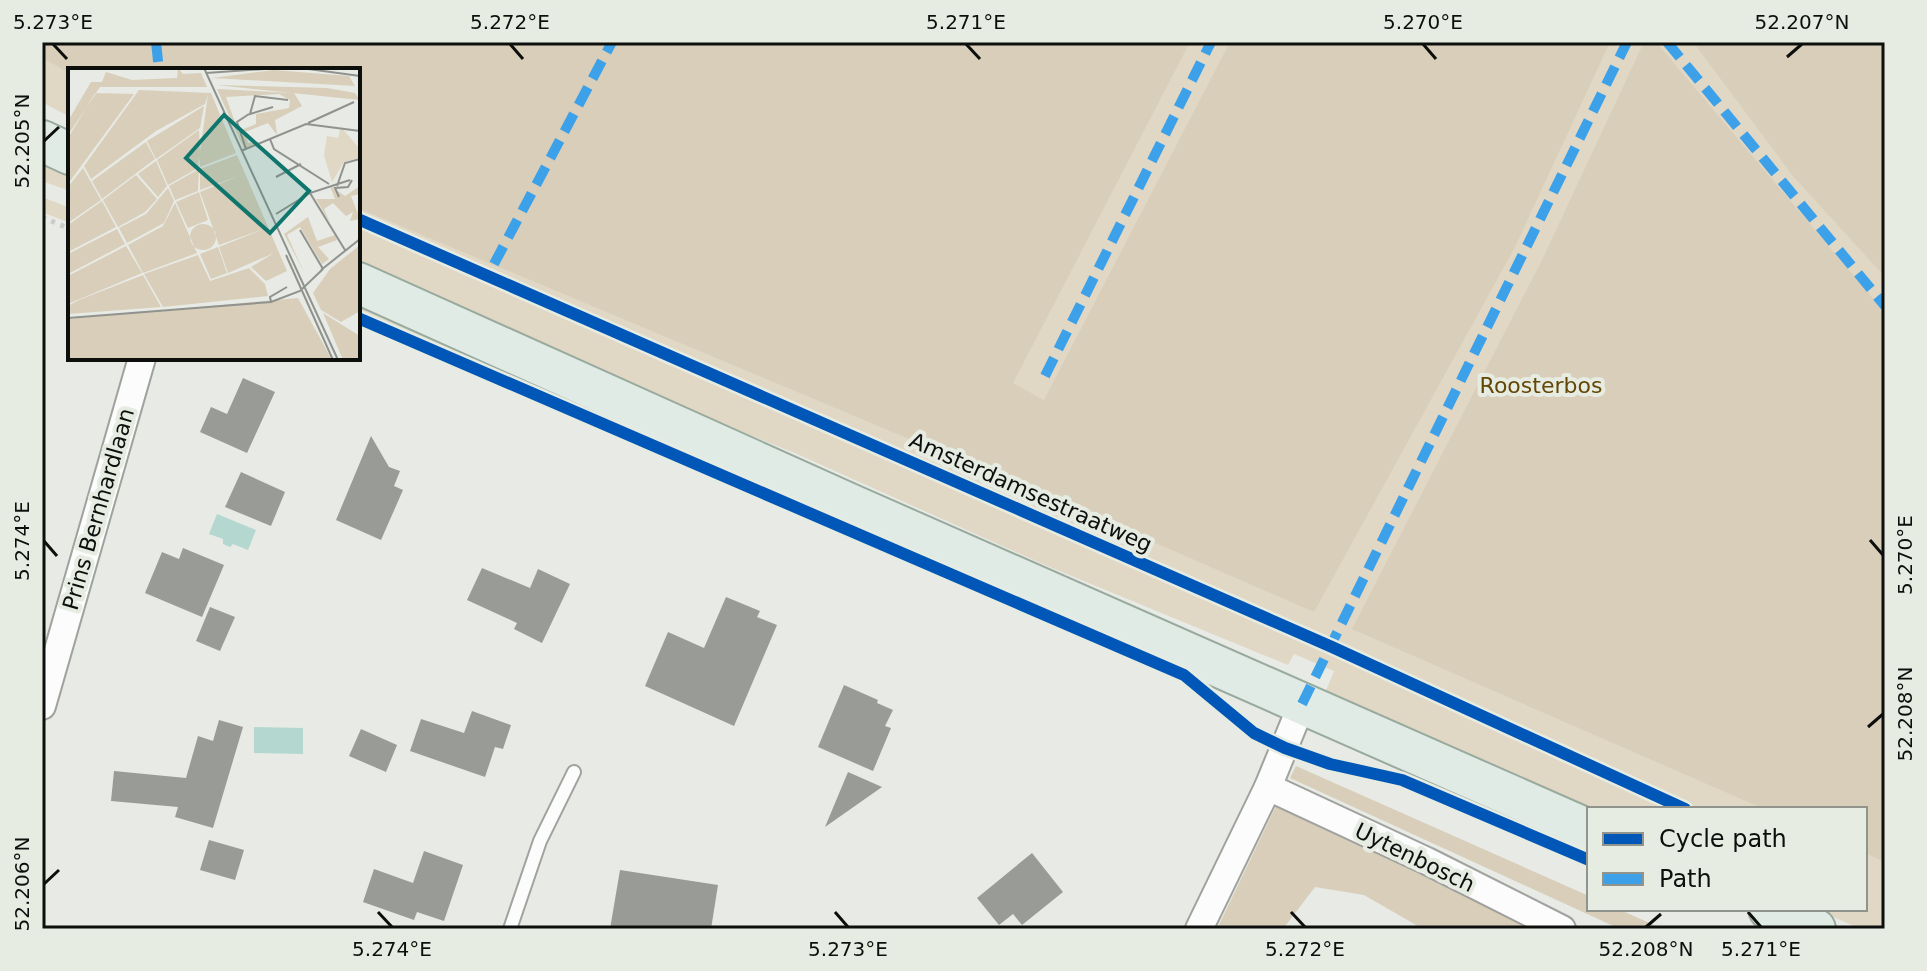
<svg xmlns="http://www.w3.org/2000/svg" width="1927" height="971" font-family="'DejaVu Sans',sans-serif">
	<rect width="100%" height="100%" fill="#e7eae5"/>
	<g fill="#e0d7c5">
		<polygon points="42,42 1885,42 1885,929 1861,929 1815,909 1865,909 1865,809 1589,809 1323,698 1334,671 1294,654 1288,665 1045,565 797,454 609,378 358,264 358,70 70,70 70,117 42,102"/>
		<polygon points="42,164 70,176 70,191 42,181"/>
		<polygon points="42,197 70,208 70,223 42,212"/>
		<polygon points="358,304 463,351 459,357 358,312"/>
	</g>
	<g fill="#d9ceb9">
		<polygon points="42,42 1190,42 1013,383 1044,400 1230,42 1610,42 1515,247 1314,612 1105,521 358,208 358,70 70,70 70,73 42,58"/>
		<polygon points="1644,42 1656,42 1885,313 1885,862 1865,853 1865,809 1764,809 1352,629 1542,260"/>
		<polygon points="1693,42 1885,42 1885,277 1793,176"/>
		<polygon points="1296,766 1589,896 1589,909 1618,909 1663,929 1620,929 1290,778"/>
		<polygon points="1276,806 1427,861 1546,929 1423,929 1364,895 1315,887 1283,929 1217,929"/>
	</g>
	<g fill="#b4d8cf">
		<polygon points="217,514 256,530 248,550 233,544 230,547 223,544 223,539 209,534"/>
		<polygon points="254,727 303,728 303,754 254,753"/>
	</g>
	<g fill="#999b97">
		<polygon points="243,378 275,392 247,453 200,432 211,407 227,414"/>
		<polygon points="371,436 389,467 400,471 394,486 403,490 381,540 336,520"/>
		<polygon points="241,472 285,492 271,526 225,507"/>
		<polygon points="183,548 224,565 202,617 145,593 162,552 179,559"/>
		<polygon points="482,568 530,588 538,569 570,584 542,643 514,629 517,623 467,600"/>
		<polygon points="726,597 760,611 757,617 777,625 734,726 645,686 668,632 704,648"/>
		<polygon points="210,607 235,617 220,651 196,641"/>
		<polygon points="844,685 878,700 877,703 893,710 885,726 891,728 873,771 818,747"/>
		<polygon points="472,711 511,725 503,749 495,747 485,777 410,751 421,719 464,733"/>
		<polygon points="219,720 243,727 213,828 175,817 178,807 111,801 114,771 186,778 198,736 213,741"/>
		<polygon points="361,729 397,745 386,772 349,756"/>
		<polygon points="848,772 882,787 825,827"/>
		<polygon points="209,840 244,850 235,880 200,870"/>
		<polygon points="424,851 463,865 444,921 417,912 414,920 363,902 374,869 413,883"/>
		<polygon points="1032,853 1063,892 1022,925 1013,914 999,925 977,898"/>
		<polygon points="620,870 718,885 711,929 610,929"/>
	</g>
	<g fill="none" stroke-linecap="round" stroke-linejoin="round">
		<defs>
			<polyline id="service" points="510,929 540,841 574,772"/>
			<g id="minor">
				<polyline points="42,706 142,358"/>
				<polyline points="1268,787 1427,861 1562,929"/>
				<polyline points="1199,929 1268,787 1302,704"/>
			</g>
			<g id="primary">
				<polyline points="42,141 70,154"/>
				<polyline points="358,283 854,506 1589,830"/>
				<polyline points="1769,909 1815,929"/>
			</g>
		</defs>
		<use href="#service" stroke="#a0a29e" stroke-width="16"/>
		<use href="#minor" stroke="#a0a29e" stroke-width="30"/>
		<use href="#primary" stroke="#98aa9e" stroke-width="44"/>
		<polyline stroke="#cbcbcb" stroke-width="5" stroke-dasharray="4 6" stroke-linecap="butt" points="42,217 70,229"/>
		<use href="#service" stroke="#fbfcfb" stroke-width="12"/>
		<use href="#minor" stroke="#fbfcfb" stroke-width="26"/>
		<use href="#primary" stroke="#e1ebe5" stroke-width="40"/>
		<g stroke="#3ca1e9" stroke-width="10" stroke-dasharray="20 10" stroke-linecap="butt">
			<polyline points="156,42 159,70"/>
			<polyline points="1667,42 1885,306"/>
			<polyline points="494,264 612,42"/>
			<polyline points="1045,376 1211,42"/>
			<polyline points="1302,704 1627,42"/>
		</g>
		<defs>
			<g id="cycleway">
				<polyline points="358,219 1332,647 1685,809"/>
				<polyline points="358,318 1184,675 1254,733 1285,748 1330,764 1402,780 1589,860"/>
			</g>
		</defs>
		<use href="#cycleway" stroke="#e7ece3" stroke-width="17"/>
		<use href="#cycleway" stroke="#0057b8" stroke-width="12"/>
	</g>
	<path fill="none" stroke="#0d0f0c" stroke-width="3" d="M53 44 67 59M510 44 523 59M966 44 980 59M1423 44 1436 59M1787 57 1802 44M44 141 59 127M1870 540 1883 555M44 541 57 556M1868 727 1883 714M44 884 59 870M378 912 392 927M835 912 848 927M1291 912 1305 927M1748 912 1761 927M1646 927 1661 914"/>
	<g text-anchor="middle" stroke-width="8" stroke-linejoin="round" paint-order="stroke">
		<g font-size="22" fill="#644605" stroke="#e7ece3">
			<text x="1541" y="393">Roosterbos</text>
		</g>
		<g font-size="22" fill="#0d0f0c" stroke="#e7ece3">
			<text transform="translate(1031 492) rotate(24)" y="8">Amsterdamsestraatweg</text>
			<text transform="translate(98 509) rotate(-74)" y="8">Prins Bernhardlaan</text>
			<text transform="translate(1415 857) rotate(26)" y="8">Uytenbosch</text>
		</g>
	</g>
	<g transform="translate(68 68)">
		<rect width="292" height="292" fill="#e7eae5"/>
		<path d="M273 59 291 80 290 90 276 94 264 114 256 87 259 68 270 70Z" fill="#e0d7c5"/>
		<path d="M110 0 115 6 133 5 139 19H32L0 67V53L23 14H34L38 4 64 12 109 10ZM206 2 281 8 287 18 144 10ZM148 17 259 20 287 25 292 32ZM149 21 226 25 234 38 207 52 209 67 200 55 177 64 180 75 192 74 176 81ZM211 26 222 32 221 40 188 46V56L171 63 173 71 158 29ZM71 22 143 25 168 85 132 99 131 88 130 100 100 117 89 92 131 62 132 84 140 26 137 36 88 63 23 111 16 98ZM27 25 66 26 0 116V70ZM136 38 132 60 88 91 79 73ZM78 74 87 91 34 131 24 113ZM169 87 219 203 198 213 183 199 206 185 160 205 151 179 196 161 151 177 132 124 173 107 132 122V101ZM88 93 99 118 90 129 70 106ZM15 100 33 132 0 155V119ZM131 101 130 123 107 132 101 118ZM68 107 89 131 77 144 50 159 35 132ZM262 118 277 128 292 118V126L283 128 292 151 282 153 285 144 278 148 265 135 256 141 262 155 248 131H267ZM100 120 106 133 96 155 59 175 51 160 78 146ZM131 124 140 152 120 160 108 134ZM34 133 48 159 0 184V157ZM107 135 129 185 75 205 60 177 95 158ZM240 149 249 173 267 167 269 172 250 179 261 191 254 196 232 159 219 167 236 204 216 166ZM122 169a13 13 0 1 1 26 0a13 13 0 1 1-26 0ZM49 161 57 176 0 206V186ZM292 177V243L273 254 253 242 245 225 262 201ZM58 178 74 205 0 236V208ZM150 179 159 205 143 211 132 186ZM130 187 142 213 181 200 197 216 200 228 95 239 76 206ZM75 207 93 239 0 246V238L11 232ZM230 230 264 292H0V251ZM255 245 292 268V292H275Z" fill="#d9ceb9" fill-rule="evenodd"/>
		<path fill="none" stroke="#90928e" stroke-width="2" d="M136 0 270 292M233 0 292 8M138 5 210 0M205 39 182 46 187 28 220 32M240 55 286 34M202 71 206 81 261 116M178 81 169 54 181 46M173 83 238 56 292 63M208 109 233 96M269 118 277 95 292 91M271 129 267 120 280 119 284 112M208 146 242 125M232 162 255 201M277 182 242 125 282 112M218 187 265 292M253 202 292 171M203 234 202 229 219 219M0 250 203 234 232 223 255 201"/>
		<path fill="#0f766e" fill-opacity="0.15" stroke="#0f766e" stroke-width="4" d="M156 47 241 123 202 165 118 90Z"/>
		<rect width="292" height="292" fill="none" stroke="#0d0f0c" stroke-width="4"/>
	</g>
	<rect width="1927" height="971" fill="none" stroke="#e7ece3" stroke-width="88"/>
	<rect x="1587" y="807" width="280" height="104" fill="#e7ece3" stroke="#90948d" stroke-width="2"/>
	<rect x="1603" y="833" width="40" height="12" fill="#0057b8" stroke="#90948d" stroke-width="2"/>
	<text x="1659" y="847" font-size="24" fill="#0d0f0c">Cycle path</text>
	<rect x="1603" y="873" width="40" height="12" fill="#3ca1e9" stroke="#90948d" stroke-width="2"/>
	<text x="1659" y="887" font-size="24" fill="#0d0f0c">Path</text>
	<rect x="44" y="44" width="1839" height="883" fill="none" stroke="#0d0f0c" stroke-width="3"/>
	<g font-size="20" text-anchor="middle" fill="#0d0f0c">
		<text x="53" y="29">5.273°E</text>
		<text x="510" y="29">5.272°E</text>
		<text x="966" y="29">5.271°E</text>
		<text x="1423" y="29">5.270°E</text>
		<text x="1802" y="29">52.207°N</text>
		<text transform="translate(22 141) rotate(-90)" y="7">52.205°N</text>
		<text transform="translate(22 541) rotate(-90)" y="7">5.274°E</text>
		<text transform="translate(1905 555) rotate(-90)" y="7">5.270°E</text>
		<text transform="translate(1905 714) rotate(-90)" y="7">52.208°N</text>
		<text transform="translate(22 884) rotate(-90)" y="7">52.206°N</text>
		<text x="392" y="956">5.274°E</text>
		<text x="848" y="956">5.273°E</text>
		<text x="1305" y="956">5.272°E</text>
		<text x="1646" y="956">52.208°N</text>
		<text x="1761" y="956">5.271°E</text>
	</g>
</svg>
